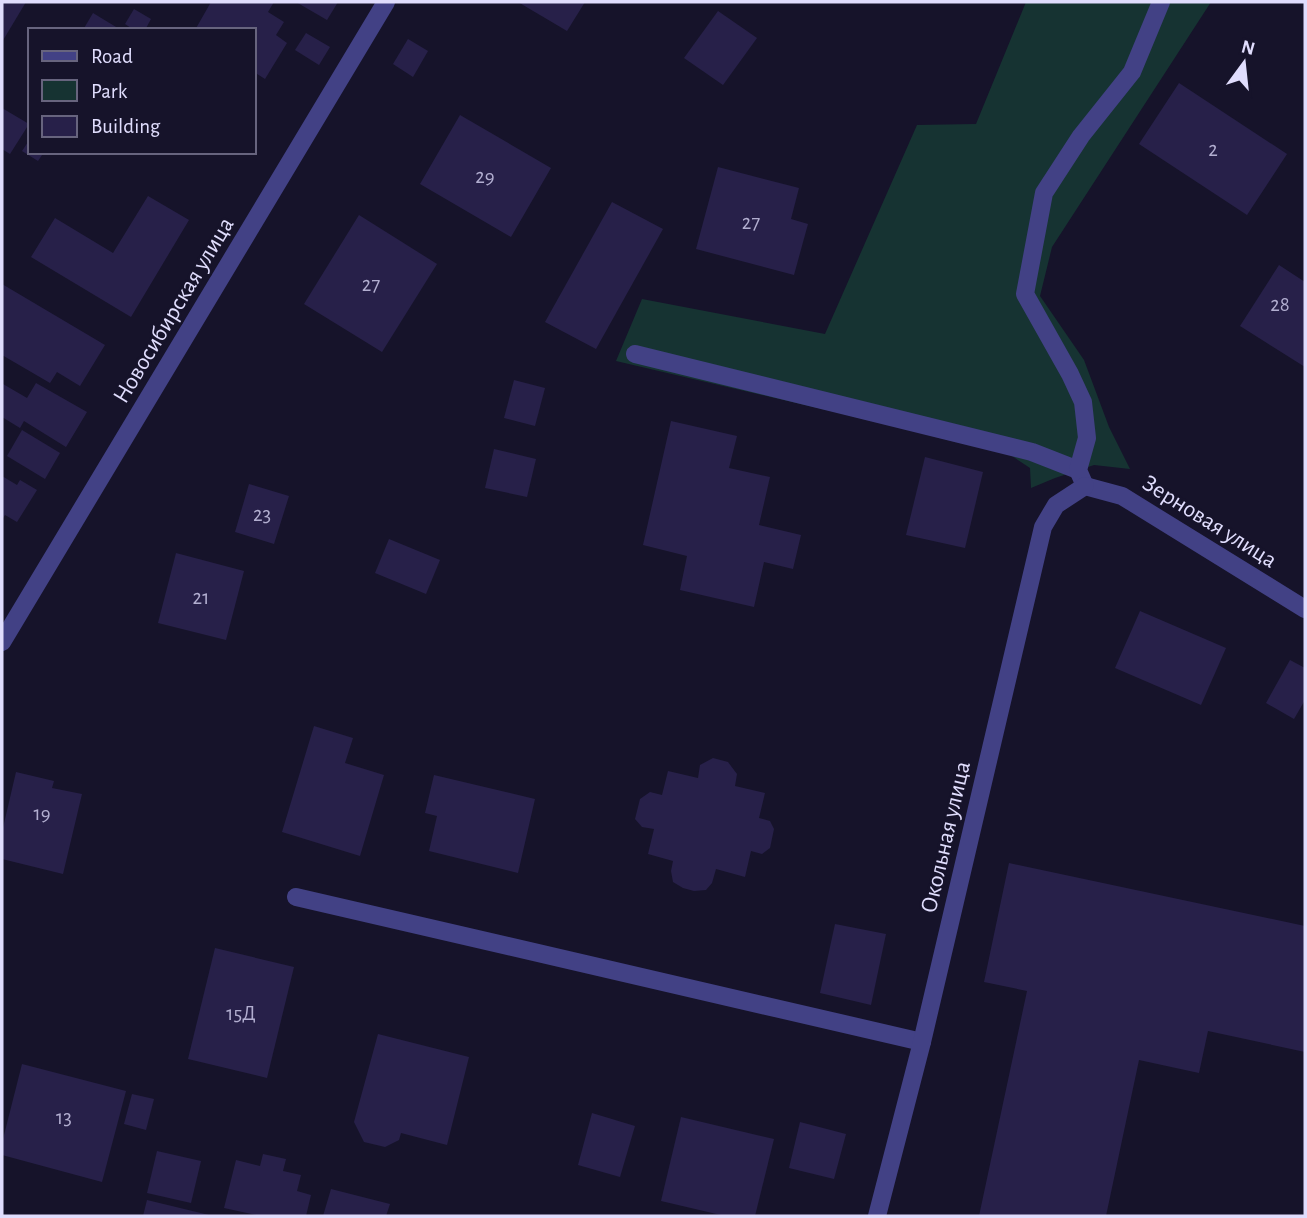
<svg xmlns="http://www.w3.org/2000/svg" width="1307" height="1218" font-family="'Alegreya Sans',sans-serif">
	<rect width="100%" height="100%" fill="#16132a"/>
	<polygon fill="#163332" points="1026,2 1211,2 1052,247 1040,296 1084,360 1109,427 1130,469 1094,465 1055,478 1031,488 1030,468 1006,452 616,361 642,299 825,334 917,125 976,124"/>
	<g fill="#272049">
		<polygon points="2,2 26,2 2,42"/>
		<polygon points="211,2 274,2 268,12 284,22 276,35 287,43 265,79 254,72 254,30 195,30"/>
		<polygon points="296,2 338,2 327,20"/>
		<polygon points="518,2 585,2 567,31"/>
		<polygon points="134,9 151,19 145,30 134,30 125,24"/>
		<polygon points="718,11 757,38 723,85 684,58"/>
		<polygon points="93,13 121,30 83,30"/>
		<polygon points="306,33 330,47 319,65 295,50"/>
		<polygon points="408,39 428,51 413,77 393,64"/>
		<polygon points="1179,83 1287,154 1247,215 1139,144"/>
		<polygon points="2,108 29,124 10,154 2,149"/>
		<polygon points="460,115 551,168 511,237 420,184"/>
		<polygon points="30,139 30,152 44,152 38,161 22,151"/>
		<polygon points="718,167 799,188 791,219 808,224 794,275 696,249"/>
		<polygon points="148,196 189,220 131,317 31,257 55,218 113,253"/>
		<polygon points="612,202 663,229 596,349 545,322"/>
		<polygon points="359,215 437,264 382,352 304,304"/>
		<polygon points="1279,265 1305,282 1305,367 1240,326"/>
		<polygon points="2,284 105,345 80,386 57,372 50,383 2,355"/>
		<polygon points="514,380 545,388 535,426 504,418"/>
		<polygon points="36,383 87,412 66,447 24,421 20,428 2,417 3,384 27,398"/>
		<polygon points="671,421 737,436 729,468 770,477 759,525 801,535 793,569 764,562 754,607 680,590 687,556 643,545"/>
		<polygon points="22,430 60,453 45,479 7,456"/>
		<polygon points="494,449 536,459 527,497 485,488"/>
		<polygon points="925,457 983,472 965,548 906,535"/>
		<polygon points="2,476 17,485 20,480 37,490 17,522 5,515 2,520"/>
		<polygon points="249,484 289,496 274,544 235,532"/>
		<polygon points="389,539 440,560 426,594 375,573"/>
		<polygon points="176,553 244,571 226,640 158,623"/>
		<polygon points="1140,611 1226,648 1201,705 1115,668"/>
		<polygon points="1290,660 1305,668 1305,700 1294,719 1266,703"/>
		<polygon points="314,726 353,738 345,763 384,775 360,856 282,832"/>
		<polygon points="713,758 728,762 737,774 735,786 765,793 759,818 770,821 774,829 770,848 762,854 751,851 745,877 716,869 712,883 706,890 694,891 683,888 673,882 671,871 673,861 648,854 654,829 642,827 635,819 640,799 650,792 662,795 668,771 698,778 700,765"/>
		<polygon points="16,772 54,781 52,788 82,794 63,874 2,859 2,832"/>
		<polygon points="434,775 535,799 518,873 429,851 437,816 425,813"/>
		<polygon points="1009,863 1305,926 1305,1052 1208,1031 1199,1073 1139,1060 1106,1216 979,1216 1027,991 984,982"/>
		<polygon points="835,924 886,934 871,1005 820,993"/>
		<polygon points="215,948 294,967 267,1078 188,1059"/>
		<polygon points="378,1034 469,1057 447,1145 401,1133 399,1140 385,1147 364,1142 354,1122"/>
		<polygon points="22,1064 126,1091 102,1182 2,1155 2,1143"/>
		<polygon points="132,1094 154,1099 146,1130 124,1124"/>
		<polygon points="592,1113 635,1126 620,1177 578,1165"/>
		<polygon points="681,1117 774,1139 755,1216 725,1216 661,1201"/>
		<polygon points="800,1122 846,1134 834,1179 789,1168"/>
		<polygon points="157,1151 201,1161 191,1203 147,1193"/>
		<polygon points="263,1154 286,1159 283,1171 301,1175 297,1191 311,1195 306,1216 261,1216 224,1208 236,1160 260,1166"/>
		<polygon points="331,1189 390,1204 386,1216 323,1216"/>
		<polygon points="147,1200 209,1215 209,1216 143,1216"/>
	</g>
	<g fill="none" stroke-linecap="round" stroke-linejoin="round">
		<g stroke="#424185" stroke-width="18">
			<polyline points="635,354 1032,452 1078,470"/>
			<polyline points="1085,486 1078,470 1087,438 1083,402 1070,374 1025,294 1044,193 1081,136 1132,72 1161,2"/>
			<polyline points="1085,486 1122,496 1305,609"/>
			<polyline points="2,642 386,2"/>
			<polyline points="296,897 922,1042"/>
			<polyline points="877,1216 922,1042 1043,527 1056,505 1085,486"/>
		</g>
	</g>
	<g text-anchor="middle" stroke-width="5" stroke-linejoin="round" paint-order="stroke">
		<g font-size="21" fill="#b2aed0">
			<text x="1213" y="156">2</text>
			<text x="485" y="183">29</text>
			<text x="751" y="229">27</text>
			<text x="371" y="291">27</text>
			<text x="1280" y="311">28</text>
			<text x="262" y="521">23</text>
			<text x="201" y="604">21</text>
			<text x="42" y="820">19</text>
			<text x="241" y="1020">15Д</text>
			<text x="64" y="1124">13</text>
		</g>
		<g font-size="24" fill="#e0ddfd" stroke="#16132a">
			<text transform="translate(173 310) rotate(-59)" y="8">Новосибирская улица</text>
			<text transform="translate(1210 521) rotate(32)" y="8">Зерновая улица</text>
			<text transform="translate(945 837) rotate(-77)" y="8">Окольная улица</text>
		</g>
	</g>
	<rect width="1307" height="1218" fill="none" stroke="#e0ddfd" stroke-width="7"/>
	<rect x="28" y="28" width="228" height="126" fill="#16132a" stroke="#67647e" stroke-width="2"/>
	<rect x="42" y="51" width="35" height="10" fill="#424185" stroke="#67647e" stroke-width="2"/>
	<text x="91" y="63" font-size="21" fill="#e0ddfd">Road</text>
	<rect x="42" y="80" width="35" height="21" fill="#163332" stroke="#67647e" stroke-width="2"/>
	<text x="91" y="98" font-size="21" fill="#e0ddfd">Park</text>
	<rect x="42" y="116" width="35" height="21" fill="#272049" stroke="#67647e" stroke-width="2"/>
	<text x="91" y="133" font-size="21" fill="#e0ddfd">Building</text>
	<g transform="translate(1244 63) rotate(15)" stroke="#16132a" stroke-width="5" paint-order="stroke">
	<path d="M0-5L12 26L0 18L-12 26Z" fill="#e0ddfd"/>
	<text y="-10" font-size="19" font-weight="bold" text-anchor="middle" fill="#e0ddfd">N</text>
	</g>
</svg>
